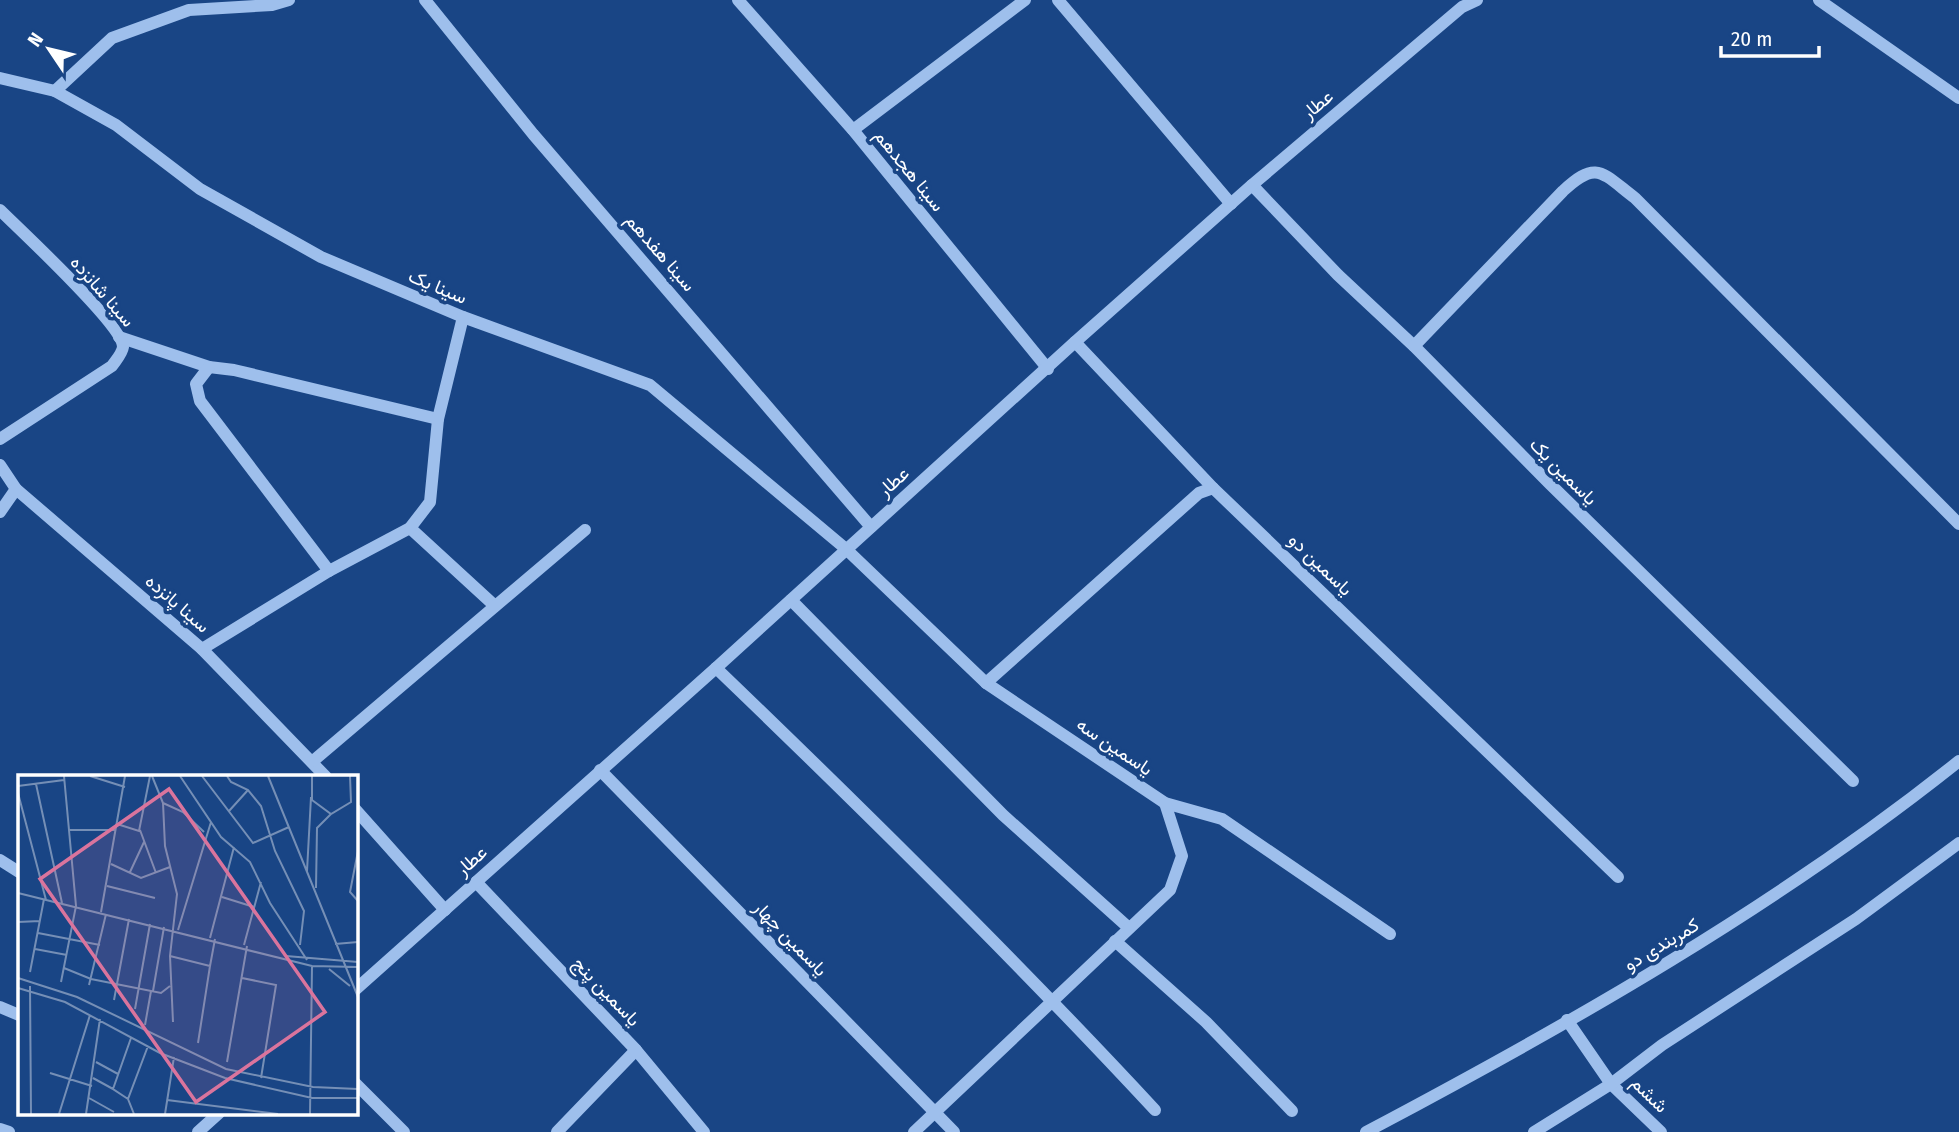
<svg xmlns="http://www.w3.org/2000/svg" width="1959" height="1132" font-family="'Fira Sans Condensed',Vazirmatn,sans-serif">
	<rect width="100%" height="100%" fill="#194585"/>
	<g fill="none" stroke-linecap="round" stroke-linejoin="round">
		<g stroke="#9ebfec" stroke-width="12">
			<polyline points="425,0 533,134 871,527"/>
			<polyline points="738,0 853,130 1048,369"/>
			<polyline points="1058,0 1231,204"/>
			<polyline points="1819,0 1959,98"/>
			<polyline points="0,78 55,91 116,125 200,189 321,257 463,317 650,385 846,549 986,683 1165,803 1222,819 1390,934"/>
			<polyline points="55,91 112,38 189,10 272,5 289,0"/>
			<polyline points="853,130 1025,0"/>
			<polyline points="1252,185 1338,275 1414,346 1550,484 1853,781"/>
			<path d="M0 210C20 230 123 325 123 347 122 354 116 360 112 366L0 439"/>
			<polyline points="119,337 209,367 234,370 438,419"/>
			<polyline points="1075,342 1213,488"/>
			<path d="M1414 346 1563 191C1597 159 1602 173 1635 198L1959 524"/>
			<polyline points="209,367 196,384 200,401 329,571"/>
			<polyline points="0,465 16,489 202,649 326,777"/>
			<polyline points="0,512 16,489"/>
			<polyline points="410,528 495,606"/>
			<polyline points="791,600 1003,815 1129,928"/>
			<polyline points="202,649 329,571 410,528 430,502 438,419 463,317"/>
			<path d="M716 668C866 812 1014 958 1155 1110"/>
			<polyline points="986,683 1199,493 1213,488 1618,877"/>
			<polyline points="313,761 585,530"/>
			<polyline points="600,770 954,1132"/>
			<polyline points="355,809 445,910"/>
			<polyline points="0,860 19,872"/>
			<polyline points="476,882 636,1050 704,1132"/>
			<polyline points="1115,941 1206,1022 1292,1111"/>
			<polyline points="355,990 716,668 1075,342 1252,185 1462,7 1477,0"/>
			<polyline points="0,1007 19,1015"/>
			<polyline points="1567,1020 1611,1084 1661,1132"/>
			<polyline points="355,1083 404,1132"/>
			<polyline points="0,1129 9,1132"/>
			<polyline points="198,1132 219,1113"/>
			<polyline points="557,1132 636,1050"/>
			<polyline points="914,1132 1170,890 1182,856 1165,803"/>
			<path d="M1366 1132C1572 1023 1776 907 1959 761"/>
			<polyline points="1534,1132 1611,1084 1662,1045 1856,919 1959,843"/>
		</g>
	</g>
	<g text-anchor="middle" stroke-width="7" stroke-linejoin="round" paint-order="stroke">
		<g font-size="19" fill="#fff" stroke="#194585">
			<text transform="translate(1317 104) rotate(-40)" y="7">عطار</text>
			<text transform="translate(910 170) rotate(51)" y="7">سینا هجدهم</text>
			<text transform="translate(661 252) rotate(49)" y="7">سینا هفدهم</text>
			<text transform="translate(438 286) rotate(23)" y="7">سینا یک</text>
			<text transform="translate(103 291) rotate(49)" y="7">سینا شانزده</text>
			<text transform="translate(1564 471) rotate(45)" y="7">یاسمین یک</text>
			<text transform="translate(893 481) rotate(-42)" y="7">عطار</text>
			<text transform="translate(1321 564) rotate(44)" y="7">یاسمین دو</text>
			<text transform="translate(178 603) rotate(41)" y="7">سینا پانزده</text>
			<text transform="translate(1115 746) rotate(34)" y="7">یاسمین سه</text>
			<text transform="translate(471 860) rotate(-42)" y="7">عطار</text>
			<text transform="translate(791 938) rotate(46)" y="7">یاسمین چهار</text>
			<text transform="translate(1661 944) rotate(-31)" y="7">کمربندی دو</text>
			<text transform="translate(607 991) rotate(46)" y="7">یاسمین پنج</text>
			<text transform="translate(1650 1094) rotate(44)" y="7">ششم</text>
		</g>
	</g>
	<g transform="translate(18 775)">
		<rect width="340" height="340" fill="#194585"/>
		<path fill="none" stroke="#758fb6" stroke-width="2" d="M72 1 107 12M134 1 145 28 147 71 159 119 152 181 155 247M162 1 203 62 232 87 252 128 289 185M184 1 235 68 271 52M209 1 213 7 230 15 243 31 257 76 286 136 282 170M250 1 340 222M294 1V25L313 39 333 27 332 1M18 9 44 128M0 11 46 5M0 18 28 125M145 28 165 37 186 57M211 36 230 15M99 49 121 56 132 1M51 55H97M122 55 138 98M340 76 332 117 340 126M93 89 123 103 152 92M289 96 293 22M112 97 126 67M89 111 137 123M298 113 299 53 313 39M0 118 294 191 340 192M204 122 236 132M83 137 107 1M0 147 22 146M160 155 193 47M20 158 82 170M192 163 216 72M317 169 340 167M226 170 243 107M17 174 49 180M152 181 192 191 180 268M268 181 340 187M192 191 197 164M46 193 73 204 143 218 152 211M311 194 332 211M12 197 26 124M0 203 59 222 208 294 295 312 340 314M224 203 258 210 243 303M43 207 58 131 46 1M71 210 88 139M12 211 13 339M0 213 47 227 142 278 207 303 294 323H340M135 216 146 152M96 225 111 144M117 234 132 149M127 250 133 216M78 287 100 299M209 287 229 171M32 298 74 311M75 303 95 314M71 323 96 337M110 324 95 314 113 263M149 325 260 339M41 339 72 240M68 339 82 244M116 339 110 324 130 271M147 339 156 282M292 339 294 191"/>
		<path fill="#da749d" fill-opacity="0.15" stroke="#da749d" stroke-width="3.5" d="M151 14 307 237 178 327 22 104Z"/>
		<rect width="340" height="340" fill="none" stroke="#fff" stroke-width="3.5"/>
	</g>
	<g transform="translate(49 49) rotate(305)" stroke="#194585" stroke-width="5" paint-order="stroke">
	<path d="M0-5L12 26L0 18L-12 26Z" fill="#ffffff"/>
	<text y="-10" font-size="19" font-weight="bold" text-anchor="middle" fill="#ffffff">N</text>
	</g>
	<path d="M1721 46v10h98v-10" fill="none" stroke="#ffffff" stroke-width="3.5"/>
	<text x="1731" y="46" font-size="21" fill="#ffffff" stroke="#194585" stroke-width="5" paint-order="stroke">20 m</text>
</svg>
